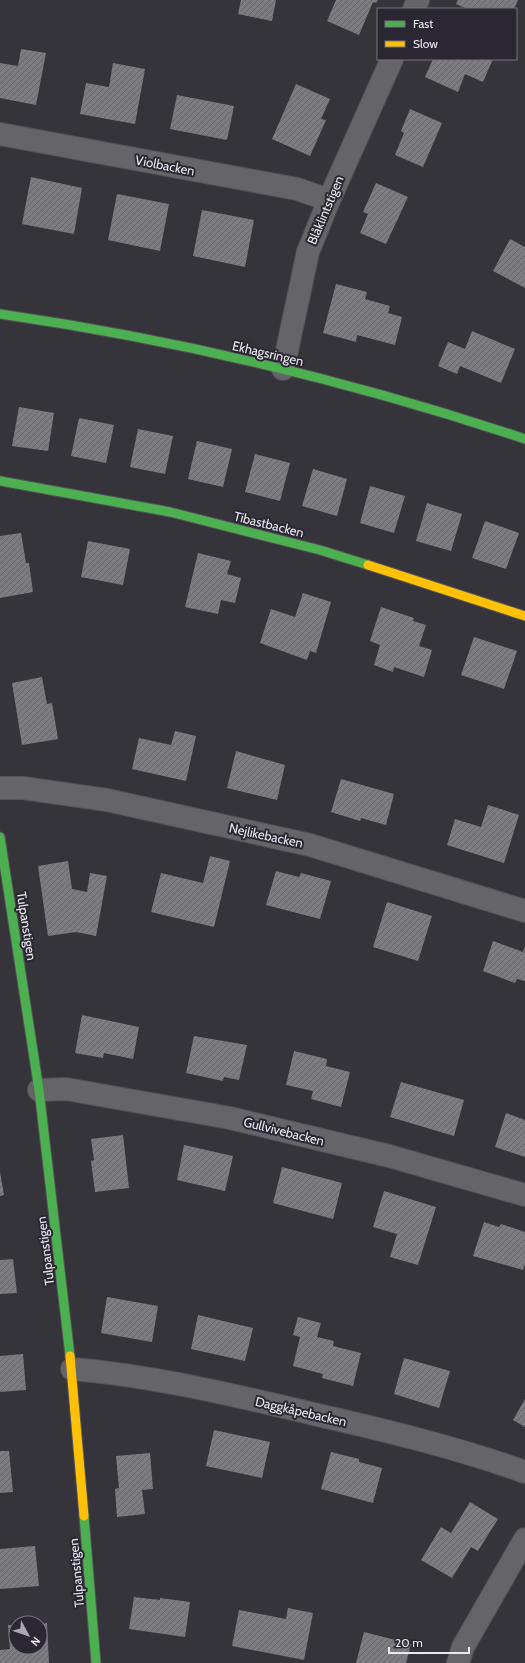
<svg xmlns="http://www.w3.org/2000/svg" width="525" height="1663" font-family="Cabin,sans-serif">
	<defs>
		<pattern id="building-hatch" width="6" height="6" patternUnits="userSpaceOnUse"><rect width="6" height="6" fill="#7c7c81"/><path d="M-1 1l2-2M0 6l6-6M5 7l2-2" fill="none" stroke="#66666a"/></pattern>
	</defs>
	<rect width="100%" height="100%" fill="#35343a"/>
	<g fill="url(#building-hatch)">
		<polygon points="241,0 276,0 272,21 238,14"/>
		<polygon points="336,0 378,0 376,3 373,2 359,35 327,21"/>
		<polygon points="458,0 518,0 514,9 468,9 456,4"/>
		<polygon points="21,49 46,53 36,105 0,98 0,63 18,66"/>
		<polygon points="433,59 493,59 483,82 465,74 458,92 425,77"/>
		<polygon points="113,63 145,69 135,124 80,114 86,83 109,87"/>
		<polygon points="296,84 330,99 321,119 326,120 310,156 272,139"/>
		<polygon points="177,95 234,106 227,140 170,129"/>
		<polygon points="410,109 442,123 423,167 395,155 404,133 401,131"/>
		<polygon points="31,177 82,188 74,234 22,224"/>
		<polygon points="376,183 408,197 386,244 360,233 368,214 363,212"/>
		<polygon points="117,194 169,204 160,251 108,240"/>
		<polygon points="202,210 254,220 245,267 193,256"/>
		<polygon points="510,239 525,247 525,288 493,271"/>
		<polygon points="336,284 367,292 365,299 390,306 388,313 402,317 395,345 357,335 356,342 323,333"/>
		<polygon points="472,331 515,349 501,383 460,366 457,374 438,366 448,342 465,349"/>
		<polygon points="19,407 54,413 48,451 12,446"/>
		<polygon points="79,418 114,425 106,463 71,456"/>
		<polygon points="138,429 173,436 165,474 130,467"/>
		<polygon points="197,441 232,449 223,487 188,479"/>
		<polygon points="255,454 290,463 280,501 245,492"/>
		<polygon points="313,469 347,479 337,516 302,506"/>
		<polygon points="370,486 405,496 394,533 360,523"/>
		<polygon points="427,503 462,514 451,551 416,541"/>
		<polygon points="485,521 519,533 506,569 472,558"/>
		<polygon points="21,533 26,563 29,563 33,592 0,598 0,536"/>
		<polygon points="88,541 130,549 123,585 81,577"/>
		<polygon points="198,553 231,561 227,574 241,578 235,603 221,600 218,614 185,607"/>
		<polygon points="303,593 331,602 316,653 310,651 307,660 260,643 271,609 295,617"/>
		<polygon points="381,607 414,618 413,621 426,625 419,646 432,650 424,677 394,667 393,672 374,665 380,645 370,641"/>
		<polygon points="474,637 517,651 504,689 461,675"/>
		<polygon points="42,677 47,704 52,703 58,739 22,745 12,683"/>
		<polygon points="175,731 196,736 186,781 132,769 139,738 171,745"/>
		<polygon points="236,751 285,765 277,800 227,788"/>
		<polygon points="341,779 394,794 386,825 361,818 360,821 331,812"/>
		<polygon points="488,805 519,815 504,863 447,845 455,819 481,827"/>
		<polygon points="210,856 230,861 214,927 151,912 161,873 203,883"/>
		<polygon points="68,861 72,889 87,892 90,873 107,876 96,936 76,932 48,936 38,866"/>
		<polygon points="276,871 299,877 301,873 331,881 320,919 266,905"/>
		<polygon points="387,902 432,916 418,961 373,947"/>
		<polygon points="493,941 523,952 525,946 525,981 517,979 515,983 483,971"/>
		<polygon points="82,1015 139,1027 133,1059 104,1053 103,1058 75,1053"/>
		<polygon points="194,1036 247,1045 239,1080 224,1077 223,1081 186,1073"/>
		<polygon points="294,1051 327,1059 326,1066 350,1072 341,1107 311,1099 313,1091 286,1085"/>
		<polygon points="401,1082 464,1100 454,1136 390,1117"/>
		<polygon points="506,1113 525,1120 525,1157 495,1147"/>
		<polygon points="123,1135 129,1188 95,1192 91,1161 94,1160 91,1139"/>
		<polygon points="184,1145 233,1156 225,1191 177,1180"/>
		<polygon points="282,1167 342,1183 333,1219 273,1203"/>
		<polygon points="0,1172 4,1195 0,1196"/>
		<polygon points="384,1191 436,1207 418,1265 390,1257 397,1234 373,1227"/>
		<polygon points="484,1222 499,1227 501,1224 525,1232 525,1264 523,1270 473,1256"/>
		<polygon points="13,1259 17,1293 0,1294 0,1260"/>
		<polygon points="107,1297 158,1306 152,1342 101,1333"/>
		<polygon points="198,1315 253,1328 245,1361 191,1349"/>
		<polygon points="298,1317 321,1323 317,1337 334,1341 333,1346 361,1353 353,1386 322,1378 323,1374 293,1366 300,1337 293,1335"/>
		<polygon points="23,1354 26,1390 0,1392 0,1356"/>
		<polygon points="404,1358 450,1371 439,1408 394,1394"/>
		<polygon points="525,1399 525,1427 513,1420"/>
		<polygon points="214,1430 270,1442 262,1478 206,1466"/>
		<polygon points="0,1451 9,1451 13,1492 0,1493"/>
		<polygon points="331,1452 359,1459 359,1462 382,1468 373,1503 321,1489"/>
		<polygon points="150,1453 153,1489 142,1490 145,1514 117,1517 115,1489 119,1488 116,1456"/>
		<polygon points="470,1502 498,1519 478,1551 471,1547 452,1578 421,1560 441,1527 451,1533"/>
		<polygon points="35,1546 39,1586 0,1589 0,1549"/>
		<polygon points="134,1597 160,1600 160,1598 190,1602 185,1637 129,1629"/>
		<polygon points="288,1608 313,1613 304,1660 232,1646 239,1610 286,1619"/>
		<polygon points="47,1623 49,1663 0,1663 0,1650 10,1649 8,1625 16,1625 16,1647 40,1647 40,1624"/>
		<polygon points="364,1632 411,1644 406,1663 356,1663"/>
	</g>
	<g fill="none" stroke-linecap="round" stroke-linejoin="round">
		<defs>
			<g id="street">
				<polyline points="414,9 418,0"/>
				<polyline points="0,134 297,189 329,200"/>
				<polyline points="283,369 308,252 329,200 392,59"/>
				<polyline points="0,788 23,788 107,800 310,845 525,911"/>
				<polyline points="39,1090 66,1089 230,1118 389,1156 525,1195"/>
				<path d="M72 1369C155 1376 238 1396 318 1415 388 1431 458 1448 525 1472"/>
				<polyline points="458,1663 463,1647 525,1539"/>
			</g>
			<g id="fast">
				<path d="M0 314C178 340 355 382 525 439"/>
				<polyline points="0,481 170,512 320,550 368,565"/>
				<polyline points="0,837 39,1090 70,1356"/>
				<polyline points="84,1516 96,1663"/>
			</g>
			<g id="slow">
				<polyline points="368,565 525,616"/>
				<polyline points="70,1356 84,1516"/>
			</g>
		</defs>
		<use href="#street" stroke="#535157" stroke-width="24"/>
		<use href="#fast" stroke="#535157" stroke-width="11"/>
		<use href="#slow" stroke="#535157" stroke-width="11"/>
		<use href="#street" stroke="#656469" stroke-width="22"/>
		<use href="#fast" stroke="#4caf50" stroke-width="9"/>
		<use href="#slow" stroke="#ffc107" stroke-width="9"/>
	</g>
	<g text-anchor="middle" stroke-width="4" stroke-linejoin="round" paint-order="stroke">
		<g font-size="13" fill="#eae8f0" stroke="#2a2733">
			<text transform="translate(165 165) rotate(11)" y="5">Violbacken</text>
			<text transform="translate(325 210) rotate(-67)" y="5">Blåklintstigen</text>
			<text transform="translate(268 353) rotate(13)" y="5">Ekhagsringen</text>
			<text transform="translate(269 524) rotate(14)" y="5">Tibastbacken</text>
			<text transform="translate(266 835) rotate(12)" y="5">Nejlikebacken</text>
			<text transform="translate(27 926) rotate(81)" y="5">Tulpanstigen</text>
			<text transform="translate(284 1131) rotate(14)" y="5">Gullvivebacken</text>
			<text transform="translate(45 1251) rotate(-97)" y="5">Tulpanstigen</text>
			<text transform="translate(301 1411) rotate(13)" y="5">Daggkåpebacken</text>
			<text transform="translate(76 1573) rotate(-95)" y="5">Tulpanstigen</text>
		</g>
	</g>
	<rect x="377" y="8" width="140" height="52" fill="#2a2733" stroke="#77747f"/>
	<rect x="385" y="21" width="20" height="6" fill="#4caf50" stroke="#77747f"/>
	<text x="413" y="28" font-size="12" fill="#eae8f0">Fast</text>
	<rect x="385" y="41" width="20" height="6" fill="#ffc107" stroke="#77747f"/>
	<text x="413" y="48" font-size="12" fill="#eae8f0">Slow</text>
	<g transform="translate(28 1635) rotate(130)"><circle r="19" fill="#2a2733" stroke="#77747f"/>
	<path d="M0-3L7 15L0 10L-7 15Z" fill="#aba9b0"/>
	<text y="-6" font-size="11" font-weight="bold" text-anchor="middle" fill="#eae8f0">N</text>
	</g>
	<path d="M389 1647v6h80v-6" fill="none" stroke="#eae8f0" stroke-width="2"/>
	<text x="395" y="1647" font-size="12" fill="#eae8f0" stroke="#2a2733" stroke-width="3" paint-order="stroke">20 m</text>
</svg>
